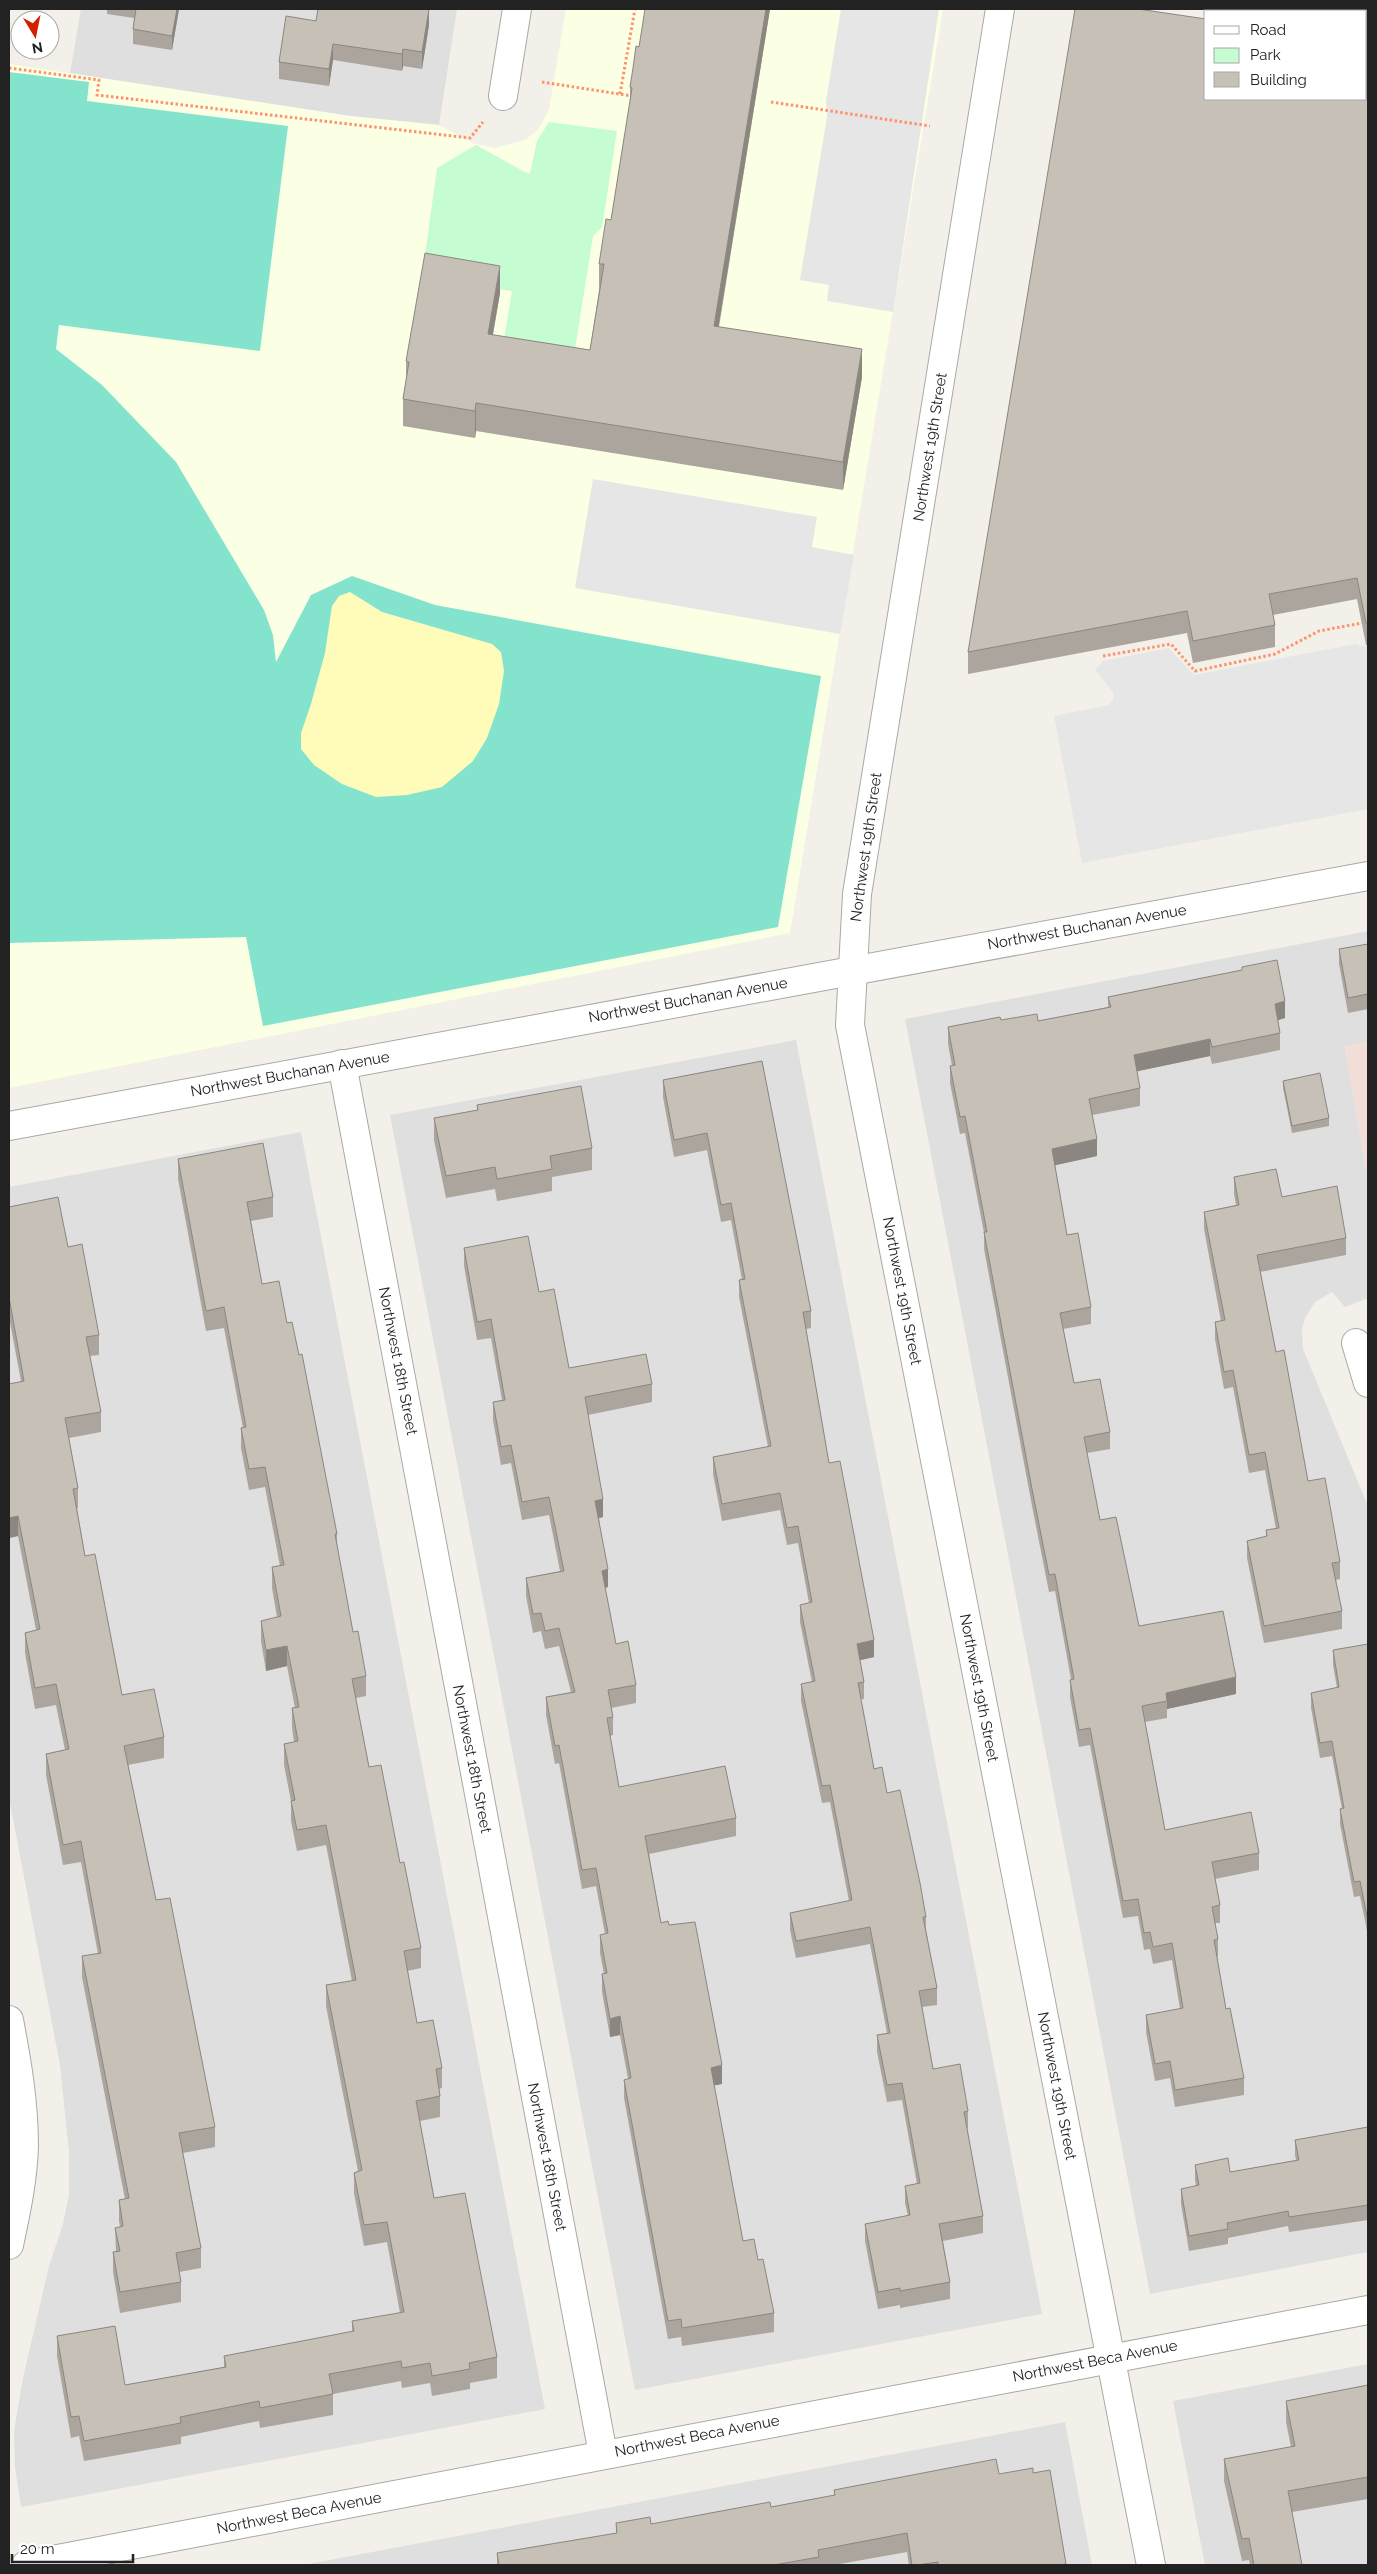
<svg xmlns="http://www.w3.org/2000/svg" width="1377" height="2574" font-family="Raleway,sans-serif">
	<rect width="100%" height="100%" fill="#f2f0e8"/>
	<g fill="#e0dfdf">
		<polygon points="81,9 457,9 439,125 350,116 70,73"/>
		<polygon points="1368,931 1368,1042 1345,1046 1368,1181 1368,1298 1345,1307 1332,1292 1315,1302 1305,1318 1302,1329 1303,1349 1368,1506 1368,2252 1150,2294 905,1019"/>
		<polygon points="796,1040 1042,2314 635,2390 390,1115"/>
		<polygon points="301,1132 545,2409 21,2507 15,2467 14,2431 23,2378 49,2266 63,2224 69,2194 69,2153 60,2065 9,1798 9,1187"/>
		<polygon points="1368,2364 1368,2565 1205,2565 1173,2401"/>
		<polygon points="1065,2422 1092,2565 303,2565"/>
	</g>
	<polygon fill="#f3ddd7" points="1368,1042 1368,1181 1345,1046"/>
	<polygon fill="#fbffe4" points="566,9 943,9 790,933 9,1088 9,64 350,116 439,125 475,144 495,148 525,140 538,130 549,110"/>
	<polygon fill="#fffcb9" points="350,592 382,612 493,644 501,652 504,671 499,704 487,738 473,761 442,787 407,795 376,797 342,784 314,765 301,749 301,733 311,704 325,653 332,606 339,596"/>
	<polygon fill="#c5fcd2" points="549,122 617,131 602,227 593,236 571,374 500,363 512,291 422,277 437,168 476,145 525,172 530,173 537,141"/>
	<path fill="#84e3cd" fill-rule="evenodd" d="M9 72 89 82 87 101 288 126 260 351 59 325 56 349 102 385 176 462 264 610 273 635 276 662 311 595 352 576 435 605 821 676 778 927 263 1026 246 937 9 943ZM350 592 382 612 492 644 501 652 504 671 499 704 487 738 473 761 442 787 407 795 376 797 342 784 314 765 301 749V733L311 704 325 653 332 606 339 596Z"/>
	<g fill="#e6e6e6">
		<polygon points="841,9 939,9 893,312 827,301 829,285 800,280 827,117 826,101"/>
		<polygon points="593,479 817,517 812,547 854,555 840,634 575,588"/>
		<polygon points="1356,644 1360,646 1368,645 1368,809 1082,863 1054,716 1109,705 1113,699 1113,692 1095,670 1103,661 1169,648 1194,675"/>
	</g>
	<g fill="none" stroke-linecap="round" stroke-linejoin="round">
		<defs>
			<g id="minor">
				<polyline points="1000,9 857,894 850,1025 1151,2565"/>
				<polyline points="503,96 517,9"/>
				<polyline points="342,1064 603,2454"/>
				<polyline points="1356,1343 1368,1383"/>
				<path d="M9 2020C17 2062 24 2103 24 2146 23 2180 16 2212 9 2245"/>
				<polyline points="26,2565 1368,2310"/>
			</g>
			<polyline id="tertiary" points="9,1126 1368,876"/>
		</defs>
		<use href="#minor" stroke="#a9a9a9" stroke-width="30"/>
		<use href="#tertiary" stroke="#a9a9a9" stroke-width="30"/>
		<g stroke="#ff926c" stroke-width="3" stroke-dasharray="2.5 2.5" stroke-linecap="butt">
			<polyline points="9,68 99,80 97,95 470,138 483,122"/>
			<polyline points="542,82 632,96"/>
			<polyline points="620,94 635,9"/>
			<polyline points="771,102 930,126"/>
			<polyline points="1103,656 1171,644 1195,671 1275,654 1319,631 1362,623"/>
		</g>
		<use href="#minor" stroke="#fff" stroke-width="28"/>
		<use href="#tertiary" stroke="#fff" stroke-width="28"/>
	</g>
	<g fill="#aba59d">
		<polygon points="107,9 179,9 172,50 133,44 133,29 134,18 107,14"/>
		<polygon points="770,9 719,327 862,377 843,490 476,431 475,438 403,426 403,399 406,380 406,361 500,293 493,335 590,350 599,291 599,264 611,220 630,104 630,87 639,47"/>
		<polygon points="1368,9 1368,645 1366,645 1357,599 1273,615 1275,625 1275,647 1193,663 1187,633 968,674 968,652 1206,99"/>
		<polygon points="316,21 429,25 422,69 403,66 402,71 333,60 329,86 279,79 279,62"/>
		<polygon points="1368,944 1368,1009 1348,1013 1339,964 1339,949"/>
		<polygon points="1242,967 1285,1018 1278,1020 1280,1033 1280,1050 1212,1064 1210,1056 1137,1071 1140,1088 1140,1106 1092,1115 1097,1156 1055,1165 1067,1235 1091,1307 1091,1324 1063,1329 1074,1383 1110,1432 1110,1449 1087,1453 1100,1520 1139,1626 1236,1694 1167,1709 1167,1718 1145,1722 1165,1830 1259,1853 1259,1870 1215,1879 1220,1905 1220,1923 1215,1923 1218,1939 1218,1956 1217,1957 1226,2009 1244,2078 1244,2095 1175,2107 1170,2078 1155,2081 1146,2032 1146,2015 1180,2009 1172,1960 1153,1964 1150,1949 1144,1950 1138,1916 1123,1918 1090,1745 1079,1747 1070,1697 1070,1680 1071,1679 1055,1591 1049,1592 1032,1506 984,1249 984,1233 965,1133 960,1134 950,1083 950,1066 952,1066 948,1044 948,1027 1001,1020 1038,1021 1108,1007 1108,997 1242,970"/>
		<polygon points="762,1061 811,1311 811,1328 806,1329 829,1463 874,1657 860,1660 864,1682 864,1699 861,1699 874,1769 887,1793 926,1917 926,1930 937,1988 937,2005 922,2007 933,2069 968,2111 968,2128 967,2129 983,2216 983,2233 943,2241 950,2282 950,2299 900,2308 900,2305 878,2309 865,2241 865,2224 908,2216 905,2203 905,2186 917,2184 902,2100 887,2102 877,2052 877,2035 887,2033 870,1944 796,1958 790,1930 790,1913 849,1901 830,1802 822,1803 801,1701 801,1684 812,1682 800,1622 800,1605 809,1603 798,1543 787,1545 780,1510 722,1521 713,1474 713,1457 768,1447 739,1297 739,1280 742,1280 731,1220 721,1222 707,1150 674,1157 663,1097 663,1080"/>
		<polygon points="1283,1081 1329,1118 1329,1126 1292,1133 1283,1088"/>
		<polygon points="477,1105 592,1148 592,1170 552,1177 552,1191 497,1201 495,1189 446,1198 434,1140 434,1118 477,1110"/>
		<polygon points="178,1159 273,1197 273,1217 251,1221 262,1284 287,1323 299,1355 337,1534 337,1548 353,1632 366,1676 366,1696 356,1698 369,1767 400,1863 421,1948 421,1968 407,1971 417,2023 442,2068 442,2088 439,2089 440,2096 440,2117 420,2121 434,2198 497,2357 497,2378 470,2383 470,2389 432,2396 430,2383 402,2388 401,2381 333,2394 333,2415 260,2428 259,2421 181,2437 181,2444 84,2461 79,2436 71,2438 57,2356 57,2336 125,2385 224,2367 224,2356 352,2332 352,2321 400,2313 387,2242 364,2246 354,2193 354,2173 358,2171 326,2006 326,1985 352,1981 326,1845 297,1851 291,1821 291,1801 284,1765 284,1744 294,1742 292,1728 292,1708 295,1708 287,1666 266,1671 261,1641 261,1621 277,1617 272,1588 272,1567 280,1566 265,1487 249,1490 241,1448 241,1428 243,1428 224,1328 206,1331 178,1179"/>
		<polygon points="1234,1177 1282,1197 1346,1238 1346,1255 1260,1272 1276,1352 1308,1481 1340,1562 1340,1579 1336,1580 1342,1611 1342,1629 1264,1643 1247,1558 1247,1541 1266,1537 1266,1530 1276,1529 1265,1470 1249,1473 1233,1387 1224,1389 1215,1339 1215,1322 1221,1321 1204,1229 1204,1212 1236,1205 1234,1194"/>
		<polygon points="9,1207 68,1247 99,1335 99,1355 90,1356 101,1412 101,1432 69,1438 78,1488 78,1508 77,1508 85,1556 122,1695 164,1737 164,1758 128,1765 156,1900 215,2127 215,2147 183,2153 201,2248 201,2268 179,2272 181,2282 181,2302 120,2313 113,2272 113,2252 116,2251 115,2228 120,2227 119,2221 119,2200 125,2199 82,1977 82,1956 98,1954 81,1862 63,1865 46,1775 46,1754 65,1750 56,1705 35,1709 25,1653 25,1633 36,1630 18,1536 9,1538 21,1381 9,1317"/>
		<polygon points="464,1248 539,1292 569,1368 652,1384 652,1402 588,1415 603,1517 599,1518 608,1587 605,1588 616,1644 636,1685 636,1703 611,1708 613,1717 613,1735 610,1736 619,1787 736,1818 736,1836 649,1854 661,1923 669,1925 722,2084 714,2085 743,2241 758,2260 774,2313 774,2332 682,2346 681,2337 668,2339 624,2098 624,2080 628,2079 620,2035 610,2037 602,1992 602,1974 604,1974 600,1953 600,1935 605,1934 596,1886 582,1889 559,1763 555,1764 546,1715 546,1697 571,1692 559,1646 545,1649 541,1631 533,1633 526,1596 526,1578 560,1571 549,1515 522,1520 511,1463 501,1465 493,1420 493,1402 502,1400 491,1338 477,1340 464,1266"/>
		<polygon points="1368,1644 1368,1936 1360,1896 1354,1897 1340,1824 1340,1809 1342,1809 1332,1756 1320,1758 1311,1708 1311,1693 1337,1688 1333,1665 1333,1650"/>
		<polygon points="1368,2127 1368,2220 1289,2232 1288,2226 1228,2238 1228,2244 1189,2251 1181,2204 1181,2189 1196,2186 1195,2180 1195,2165 1230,2172 1296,2160 1295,2155 1295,2140"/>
		<polygon points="1368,2385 1368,2499 1292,2512 1302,2565 1250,2565 1249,2560 1242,2561 1224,2481 1224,2459 1291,2447 1286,2422 1286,2401"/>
		<polygon points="1050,2470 1066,2565 909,2565 907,2552 834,2565 497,2565 497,2553 616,2533 616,2523 651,2524 771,2507 834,2495 834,2490 999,2474 1033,2473"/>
	</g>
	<g fill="#8b8680">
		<polygon points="177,9 179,9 172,50 172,36"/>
		<polygon points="429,9 429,25 422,69 422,52"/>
		<polygon points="766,9 770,9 714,354 714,326"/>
		<polygon points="333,44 333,60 329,86 329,69"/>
		<polygon points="403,49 403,66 402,71 402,54"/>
		<polygon points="500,266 500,293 488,361 488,334"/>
		<polygon points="862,349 862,377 843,490 843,462"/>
		<polygon points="476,403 476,431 475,438 475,411"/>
		<polygon points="1285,1001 1285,1018 1275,1021 1275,1004"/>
		<polygon points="1210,1039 1210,1056 1134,1072 1134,1055"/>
		<polygon points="1097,1139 1097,1156 1052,1166 1052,1149"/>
		<polygon points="603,1499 603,1517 595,1519 595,1501"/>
		<polygon points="18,1516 18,1536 9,1538 9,1518"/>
		<polygon points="608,1569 608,1587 602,1589 602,1571"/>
		<polygon points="874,1640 874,1657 857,1661 857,1644"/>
		<polygon points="287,1646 287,1666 266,1671 266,1650"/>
		<polygon points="1236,1677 1236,1694 1167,1709 1167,1701 1166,1693"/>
		<polygon points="620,2016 620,2035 610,2037 610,2019"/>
		<polygon points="722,2065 722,2084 711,2086 711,2068"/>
	</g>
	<g fill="#c7c0b7" stroke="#8b8680">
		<polygon points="136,9 177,9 172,36 133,29"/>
		<polygon points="318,9 429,9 422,52 403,49 402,54 333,44 329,69 279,62 286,16 316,21"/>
		<polygon points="645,9 766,9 714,326 862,349 843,462 476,403 475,411 403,399 409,362 406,361 425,253 500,266 488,334 590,350 604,264 599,264 606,219 611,220 632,88 630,87 633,68 636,46 639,47"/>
		<polygon points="1075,9 1138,9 1206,19 1206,99 1366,99 1366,11 1243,11 1243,9 1368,9 1368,623 1366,623 1357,578 1269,594 1275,625 1193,641 1187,611 968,652"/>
		<polygon points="1368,944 1368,994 1348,998 1339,949"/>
		<polygon points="1277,960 1285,1001 1275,1004 1280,1033 1212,1047 1210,1039 1134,1055 1140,1088 1089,1099 1097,1139 1052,1149 1067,1235 1078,1233 1091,1307 1060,1313 1074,1383 1100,1379 1110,1432 1084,1437 1100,1520 1116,1517 1139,1626 1223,1611 1236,1677 1166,1693 1167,1701 1142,1706 1165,1830 1251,1812 1259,1853 1212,1862 1220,1905 1212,1907 1218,1939 1214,1940 1226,2009 1230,2008 1244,2078 1175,2090 1170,2061 1155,2064 1146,2015 1183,2008 1172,1943 1153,1947 1150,1932 1144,1933 1138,1899 1123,1901 1090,1728 1079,1730 1070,1680 1074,1679 1055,1574 1049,1575 1032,1489 984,1232 987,1232 965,1116 960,1117 950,1066 955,1065 948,1027 1000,1017 1001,1020 1037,1014 1038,1021 1111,1007 1108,997 1242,970 1242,967"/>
		<polygon points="762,1061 811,1311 803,1312 829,1463 840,1461 874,1640 857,1644 864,1682 858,1683 874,1769 882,1767 887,1793 900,1790 920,1883 926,1917 923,1917 937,1988 919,1991 933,2069 960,2064 968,2111 964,2112 983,2216 939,2224 950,2282 900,2291 900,2288 878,2292 865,2224 910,2215 905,2186 920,2183 902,2083 887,2085 877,2035 890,2033 870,1927 796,1941 790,1913 852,1900 830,1785 822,1786 801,1684 815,1681 800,1605 812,1602 798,1526 787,1528 780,1493 722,1504 713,1457 771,1446 739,1280 745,1279 731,1203 721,1205 707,1133 674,1140 663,1080"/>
		<polygon points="1320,1073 1329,1118 1292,1126 1283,1081"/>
		<polygon points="581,1086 592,1148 550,1156 552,1169 497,1179 495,1167 446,1176 434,1118 478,1110 477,1105"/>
		<polygon points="263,1143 273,1197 247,1202 262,1284 279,1281 287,1323 292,1322 299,1355 302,1354 337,1534 335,1534 353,1632 358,1631 366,1676 352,1679 369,1767 381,1765 400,1863 404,1862 421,1948 404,1951 417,2023 433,2020 442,2068 436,2069 440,2096 416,2101 434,2198 465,2193 497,2357 469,2363 470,2369 432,2376 430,2363 402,2368 401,2361 329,2374 333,2394 260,2408 259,2401 180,2417 181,2423 84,2441 79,2416 71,2417 57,2336 115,2326 125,2385 226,2367 224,2356 354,2331 352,2321 404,2312 387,2222 364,2225 354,2173 362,2170 326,1985 356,1980 326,1825 297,1830 291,1801 295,1800 284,1744 298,1741 292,1708 299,1707 287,1646 266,1650 261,1621 281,1616 272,1567 284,1565 265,1467 249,1469 241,1428 246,1427 224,1307 206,1311 178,1159"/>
		<polygon points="1276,1169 1282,1197 1337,1186 1346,1238 1257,1255 1276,1352 1284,1350 1308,1481 1325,1478 1340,1562 1332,1563 1342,1611 1264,1626 1247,1541 1267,1536 1266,1530 1279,1528 1265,1452 1249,1455 1233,1370 1224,1372 1215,1322 1225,1320 1204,1212 1239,1205 1234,1177"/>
		<polygon points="58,1197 68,1247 82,1244 99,1335 86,1337 101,1412 65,1418 78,1488 73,1489 85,1556 95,1554 122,1695 154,1689 164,1737 124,1746 156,1900 170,1898 215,2127 179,2133 201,2248 176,2253 181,2282 120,2292 113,2252 120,2251 115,2228 123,2226 119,2200 129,2198 82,1956 101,1953 81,1841 63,1845 46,1754 69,1749 56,1684 35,1688 25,1633 40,1629 18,1516 9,1518 9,1384 24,1381 9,1297 9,1207"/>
		<polygon points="528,1236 539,1292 554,1289 569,1368 646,1354 652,1384 585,1397 603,1499 595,1501 608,1569 602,1571 616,1644 628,1641 636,1685 608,1690 613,1717 607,1718 619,1787 725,1766 736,1818 645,1836 661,1923 668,1921 669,1925 695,1922 722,2065 711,2068 743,2241 754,2239 758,2260 763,2259 774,2313 682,2328 681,2319 668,2321 624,2080 631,2078 620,2016 610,2019 602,1974 607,1973 600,1935 608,1933 596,1868 582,1870 559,1745 555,1746 546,1697 575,1692 559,1628 545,1631 541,1613 533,1614 526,1578 564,1571 549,1497 522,1502 511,1445 501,1447 493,1402 505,1400 491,1319 477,1322 464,1248"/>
		<polygon points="1368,1644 1368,1921 1360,1881 1354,1882 1340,1809 1344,1808 1332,1741 1320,1743 1311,1693 1339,1687 1333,1650"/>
		<polygon points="1368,2127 1368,2205 1289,2217 1288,2211 1227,2223 1228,2229 1189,2236 1181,2189 1199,2185 1195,2165 1228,2158 1230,2172 1299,2160 1295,2140"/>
		<polygon points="1368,2385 1368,2477 1288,2491 1302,2565 1254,2565 1249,2538 1242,2539 1224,2459 1295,2446 1286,2401"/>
		<polygon points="996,2459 999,2474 1033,2468 1033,2473 1050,2470 1066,2564 1058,2565 938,2565 938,2562 917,2565 912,2565 907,2533 818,2550 819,2557 774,2565 499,2565 497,2553 617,2533 616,2523 650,2517 651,2524 770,2502 771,2507 835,2495 834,2490"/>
	</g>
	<g text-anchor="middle" stroke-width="4" stroke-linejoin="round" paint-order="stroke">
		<g font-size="15" fill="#222" stroke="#fff">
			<text transform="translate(930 447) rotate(-81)" y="5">Northwest 19th Street</text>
			<text transform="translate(866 847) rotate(-82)" y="5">Northwest 19th Street</text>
			<text transform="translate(1087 927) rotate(-10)" y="5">Northwest Buchanan Avenue</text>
			<text transform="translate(688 1000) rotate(-10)" y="5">Northwest Buchanan Avenue</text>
			<text transform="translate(290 1074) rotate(-10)" y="5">Northwest Buchanan Avenue</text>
			<text transform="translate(902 1291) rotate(79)" y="5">Northwest 19th Street</text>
			<text transform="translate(398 1361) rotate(79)" y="5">Northwest 18th Street</text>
			<text transform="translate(979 1688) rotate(79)" y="5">Northwest 19th Street</text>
			<text transform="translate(472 1759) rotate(79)" y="5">Northwest 18th Street</text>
			<text transform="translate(1057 2086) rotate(79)" y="5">Northwest 19th Street</text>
			<text transform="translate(547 2157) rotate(79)" y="5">Northwest 18th Street</text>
			<text transform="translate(1095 2361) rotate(-11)" y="5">Northwest Beca Avenue</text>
			<text transform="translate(697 2436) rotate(-11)" y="5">Northwest Beca Avenue</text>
			<text transform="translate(299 2513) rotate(-11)" y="5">Northwest Beca Avenue</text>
		</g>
	</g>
	<rect width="1377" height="2574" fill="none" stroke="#222222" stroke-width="20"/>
	<rect x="1204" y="10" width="162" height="90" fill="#ffffff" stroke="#a7a7a7"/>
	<rect x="1214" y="26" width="25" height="8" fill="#ffffff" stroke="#a7a7a7"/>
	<text x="1250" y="35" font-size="15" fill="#222222">Road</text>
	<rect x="1214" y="48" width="25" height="15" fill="#c5fcd2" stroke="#a7a7a7"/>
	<text x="1250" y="60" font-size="15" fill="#222222">Park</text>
	<rect x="1214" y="72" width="25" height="15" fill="#c7c0b7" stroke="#a7a7a7"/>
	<text x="1250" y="85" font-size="15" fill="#222222">Building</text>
	<g transform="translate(35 35) rotate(170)"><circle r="24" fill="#ffffff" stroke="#a7a7a7"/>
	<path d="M0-4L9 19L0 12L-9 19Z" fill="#d32100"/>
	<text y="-8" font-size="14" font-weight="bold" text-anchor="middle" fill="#222222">N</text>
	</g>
	<path d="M12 2554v8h121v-8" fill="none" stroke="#222222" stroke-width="2.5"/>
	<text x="20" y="2554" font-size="15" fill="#222222" stroke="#ffffff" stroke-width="4" paint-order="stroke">20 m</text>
</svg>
